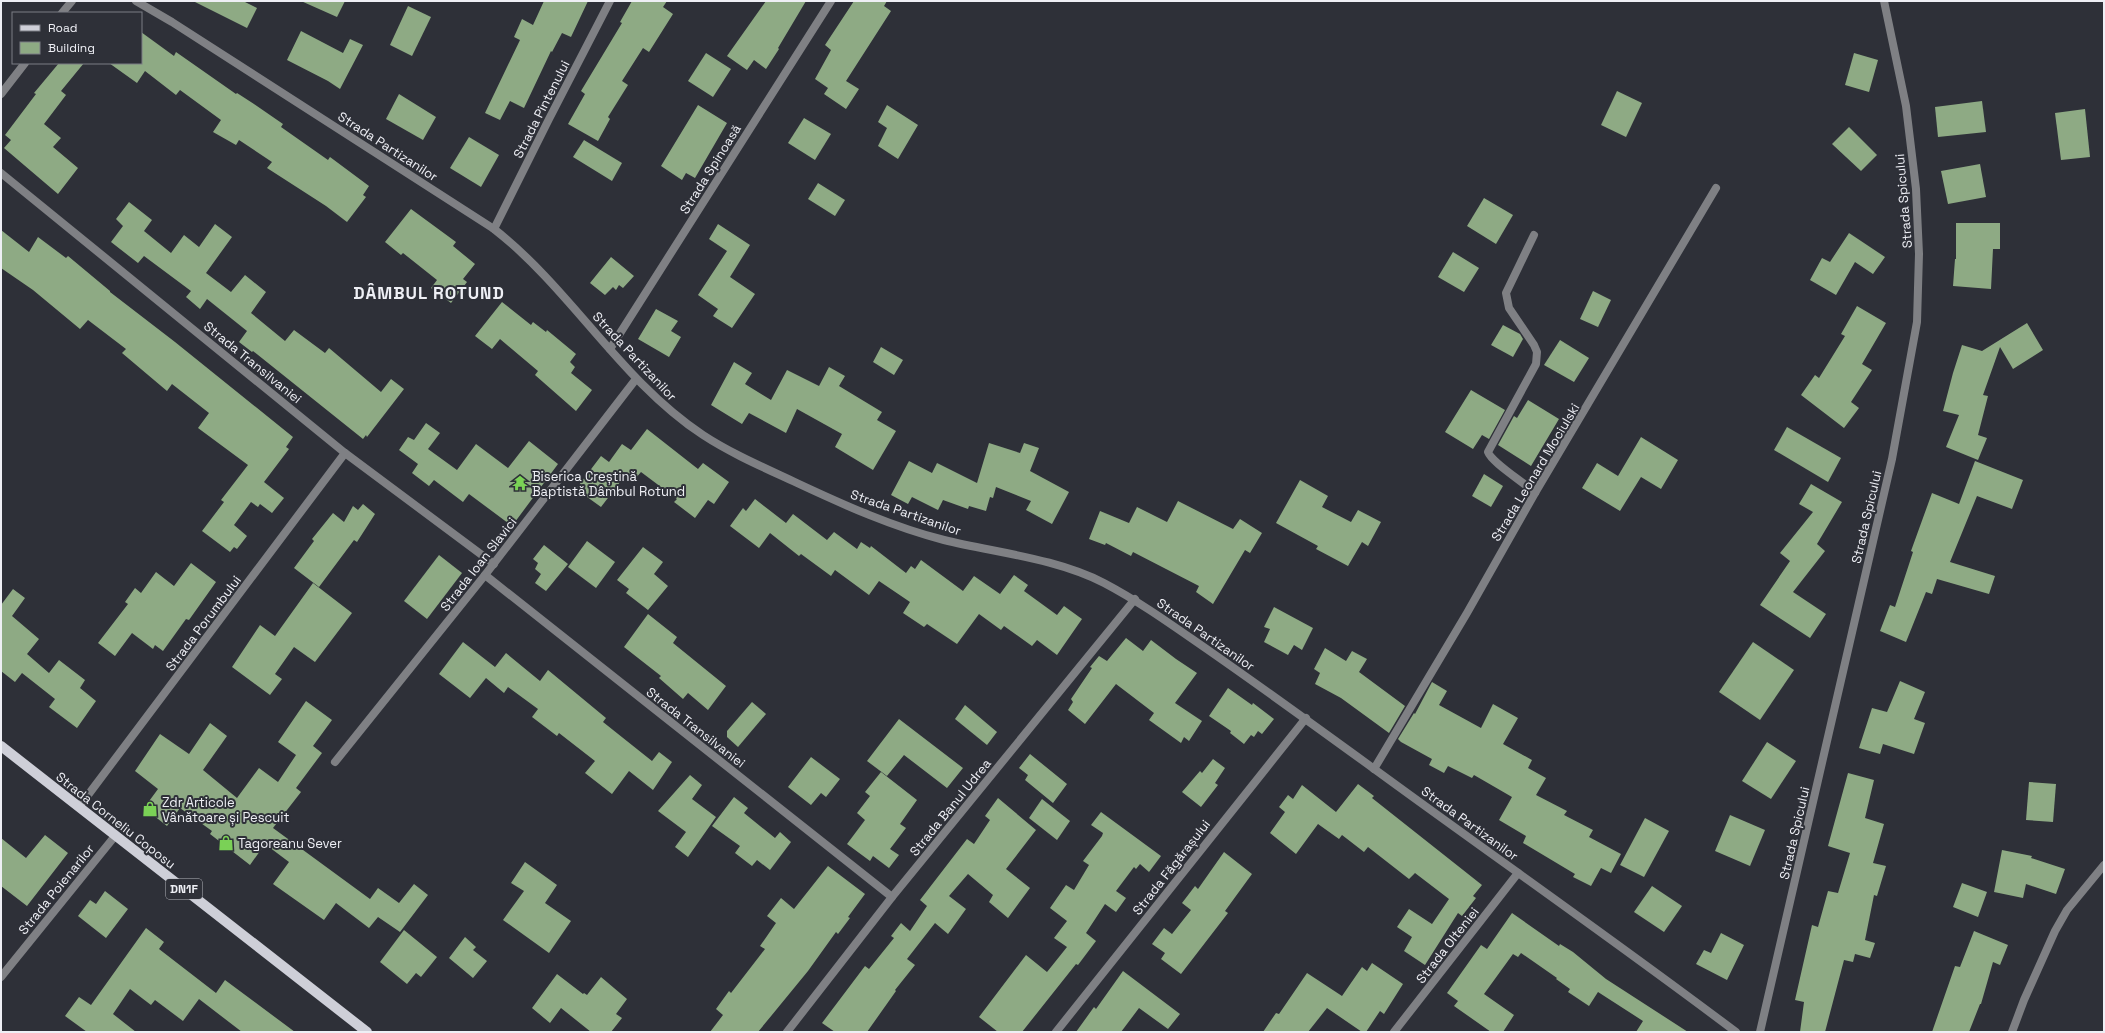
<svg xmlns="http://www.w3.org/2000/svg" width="2105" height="1033" font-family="'Space Grotesk',sans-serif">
	<rect width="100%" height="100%" fill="#2e3038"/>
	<g fill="#8eaa84">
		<polygon points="193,1 243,1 257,8 247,28"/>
		<polygon points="301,1 345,1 337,17"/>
		<polygon points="544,1 588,1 571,37 562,33 552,52 551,51 524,108 510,101 500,120 485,113 520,40 514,37 522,19 533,25"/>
		<polygon points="632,1 667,1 663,7 673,14 649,52 643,48 622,81 628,85 608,117 610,119 598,141 568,124 585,94 581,91 622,23 620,22"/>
		<polygon points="766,1 806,1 778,48 779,49 766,69 754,60 747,70 727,56"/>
		<polygon points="854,1 887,1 884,6 891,11 846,81 859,89 846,109 824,94 828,88 815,79 831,50 825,45"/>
		<polygon points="408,6 431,17 412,56 390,45"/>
		<polygon points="301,31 343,53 350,39 363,45 340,89 328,81 287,60"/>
		<polygon points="141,32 174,56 176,52 236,94 237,93 254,104 283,124 281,127 328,160 330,157 369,186 363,195 366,197 347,222 326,206 267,168 272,162 239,140 236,145 213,132 221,120 180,90 176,95 145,71 137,83 109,63 141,63"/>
		<polygon points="706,53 731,69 713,97 688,81"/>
		<polygon points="1854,53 1878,60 1869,92 1845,85"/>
		<polygon points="59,63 84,63 61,91 66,95 44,124 61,138 53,147 78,168 58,194 4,148 11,140 5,135 36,94 34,93"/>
		<polygon points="1617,91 1642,103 1626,137 1601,125"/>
		<polygon points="399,94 436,117 423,140 386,119"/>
		<polygon points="1982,101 1986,132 1938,137 1935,107"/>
		<polygon points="698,105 727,123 695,178 686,173 682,180 661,166"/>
		<polygon points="887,105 918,125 898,159 878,146 887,128 878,122"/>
		<polygon points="2085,109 2090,157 2061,160 2055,113"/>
		<polygon points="804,118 831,134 815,160 788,143"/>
		<polygon points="1849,127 1877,155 1861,171 1832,144"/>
		<polygon points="469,137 499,155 481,187 450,168"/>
		<polygon points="584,140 622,163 612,181 573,157"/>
		<polygon points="1980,164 1986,197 1948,204 1941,171"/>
		<polygon points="818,183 845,200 835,216 808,199"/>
		<polygon points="1484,198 1513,215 1496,244 1467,226"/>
		<polygon points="129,202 152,220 144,231 171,253 184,235 199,247 215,224 232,237 206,273 231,292 245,275 266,292 251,313 285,341 294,330 325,353 329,348 381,392 391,379 404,389 367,437 366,435 363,439 253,351 252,352 239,342 247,331 207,299 200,309 186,297 191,291 144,256 138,263 111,242 123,226 116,219"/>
		<polygon points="411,209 456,242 453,246 475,264 463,279 467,282 451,303 431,288 437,280 403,253 401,255 385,242"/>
		<polygon points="1956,223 2000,223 2000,249 1993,249 1991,289 1953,286 1955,259 1956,259"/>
		<polygon points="718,224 750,245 730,277 755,294 732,328 713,316 718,309 698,295 727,251 709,239"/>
		<polygon points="1,230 29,252 38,237 66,258 68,256 110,291 110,292 175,342 293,437 286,447 289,449 264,482 284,498 272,513 260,504 258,507 251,502 234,525 247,536 237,549 234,547 230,552 202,531 224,502 221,500 248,465 198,428 209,413 172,384 167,391 122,353 126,349 88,320 80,329 33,290 1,268"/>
		<polygon points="1849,233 1885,257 1873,274 1855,262 1836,295 1810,280 1822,258 1830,262"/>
		<polygon points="1453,252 1479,268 1464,292 1438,277"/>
		<polygon points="611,257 634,276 623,288 619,285 616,290 613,287 605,295 590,283"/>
		<polygon points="1593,291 1611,300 1598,327 1580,319"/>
		<polygon points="502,302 531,325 533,322 546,332 547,330 576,354 570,362 575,367 571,373 592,390 576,411 535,375 538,371 500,339 492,349 475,336"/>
		<polygon points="1857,306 1886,323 1862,364 1872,370 1851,402 1859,408 1844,428 1801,395 1815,375 1819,378 1845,336 1841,334"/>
		<polygon points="656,309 678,321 671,331 681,337 669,357 638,339"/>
		<polygon points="2027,323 2043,350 2013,369 2000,347 1983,395 1988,396 1978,435 1987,438 1978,460 1946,447 1959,415 1943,411 1953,373 1962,345 1982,351"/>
		<polygon points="1503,325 1520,334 1523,339 1513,357 1491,345"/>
		<polygon points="1560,340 1589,358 1574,382 1544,365"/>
		<polygon points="881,347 903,360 894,375 873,362"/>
		<polygon points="734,362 752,373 745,384 771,400 787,370 819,386 829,367 845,376 839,386 882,412 877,420 896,431 873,470 835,447 842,434 797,409 786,433 749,413 742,424 711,405"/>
		<polygon points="1471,390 1505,410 1489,439 1482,435 1473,449 1445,432"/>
		<polygon points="1528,400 1559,419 1531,466 1498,445 1514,416 1517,418"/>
		<polygon points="426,423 440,433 428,449 457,470 476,444 508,468 529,441 558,464 512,526 469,494 463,502 434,480 429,486 412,473 418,464 399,450 408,437 414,440"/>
		<polygon points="1787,427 1841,458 1828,482 1774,450"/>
		<polygon points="647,429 698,469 703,463 729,482 714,504 708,500 695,518 674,502 677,499 641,472 635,479 627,473 601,507 576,489 601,456 609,462 622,444 631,450"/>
		<polygon points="1641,437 1678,460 1661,489 1641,477 1620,511 1582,488 1597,463 1618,476"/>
		<polygon points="989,443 1020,453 1024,443 1039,448 1030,471 1069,492 1052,524 1026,510 1031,501 996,487 993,498 990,497 986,511 969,506 968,509 943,500 938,510 912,497 908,504 891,495 909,461 932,473 937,463 977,483"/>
		<polygon points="1975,461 2023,480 2012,509 1977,496 1950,562 1995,576 1989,594 1937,579 1932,594 1926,592 1906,642 1880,631 1890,605 1895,607 1913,552 1911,551 1932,493 1959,504"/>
		<polygon points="1484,474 1503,486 1491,507 1472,496"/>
		<polygon points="1300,480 1328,496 1322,507 1351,522 1358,510 1381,522 1368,546 1362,542 1348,566 1316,549 1318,546 1276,523"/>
		<polygon points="1811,484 1842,502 1817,544 1825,551 1793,592 1826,614 1810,638 1760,605 1790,561 1780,553 1813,512 1799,504"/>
		<polygon points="755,499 786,523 793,514 827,540 834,532 857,549 861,542 870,548 871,546 906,573 911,566 915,569 921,560 963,591 974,576 1000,594 1014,575 1028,585 1024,591 1057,615 1064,606 1082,619 1057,655 1037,640 1032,646 1004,626 1001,630 979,614 957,644 927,624 924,627 903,613 910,602 879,581 869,595 835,570 831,576 801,554 799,556 770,533 759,548 730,526 743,508 746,511"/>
		<polygon points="1178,501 1233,529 1240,519 1262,533 1250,553 1245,550 1213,604 1196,592 1199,586 1133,552 1131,556 1106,543 1105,545 1089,539 1100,511 1129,523 1137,507 1167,522"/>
		<polygon points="363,504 375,514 357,542 354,540 319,587 294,568 314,541 312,539 333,513 344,522 353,506 358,510"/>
		<polygon points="587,541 615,562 596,588 568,567"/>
		<polygon points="544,545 568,564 546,591 535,583 541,574 535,569 538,563 533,559"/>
		<polygon points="643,547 663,562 654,574 668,586 648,610 626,593 629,589 617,580"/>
		<polygon points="439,555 462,573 427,619 404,601"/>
		<polygon points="191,563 216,582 189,620 186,619 163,651 155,645 153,649 132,633 115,656 98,643 128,604 125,602 135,588 141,593 156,572 174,586"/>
		<polygon points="313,583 352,613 315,662 294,647 275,674 282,679 270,695 232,667 260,625 275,636"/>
		<polygon points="13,589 25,598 12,616 39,639 27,654 49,673 59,660 85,680 80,688 96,701 77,728 49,707 55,699 22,673 15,682 1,671 1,605"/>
		<polygon points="1274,607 1313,628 1302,650 1294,645 1288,655 1264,642 1270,629 1264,627"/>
		<polygon points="648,614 677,637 673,643 726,686 708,710 688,693 683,699 659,678 661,676 624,647"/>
		<polygon points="1126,638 1143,651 1151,640 1176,659 1197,673 1175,703 1202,721 1189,741 1184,737 1181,743 1149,720 1154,713 1116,684 1085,724 1068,710 1073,702 1071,699 1092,668 1090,667 1099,656 1107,661"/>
		<polygon points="463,642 495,667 506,653 540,681 548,670 606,718 603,722 652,761 659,752 672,762 653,790 629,771 612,794 585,773 595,761 559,733 557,736 532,717 538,709 508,687 504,693 486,678 470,698 439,674"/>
		<polygon points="1753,642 1794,670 1760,720 1719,692"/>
		<polygon points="1325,648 1346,661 1352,651 1367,659 1359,672 1405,706 1389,733 1341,698 1315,684 1320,673 1314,669"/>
		<polygon points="1900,681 1925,692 1914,719 1925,723 1914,754 1883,744 1880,754 1859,748 1872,708 1887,712"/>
		<polygon points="1432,682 1447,691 1439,705 1481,728 1493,704 1518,718 1503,744 1532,760 1528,768 1546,778 1536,795 1567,811 1564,815 1593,830 1589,837 1621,854 1611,873 1601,868 1591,886 1573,877 1575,874 1523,843 1526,836 1499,820 1512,797 1474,775 1472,778 1448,766 1444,773 1429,765 1432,759 1401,742 1398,739 1414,713 1415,714"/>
		<polygon points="1228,688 1252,705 1253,703 1274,719 1262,734 1258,731 1254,737 1251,735 1244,744 1230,733 1231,731 1209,716"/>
		<polygon points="306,701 332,720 313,746 322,753 296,788 301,792 273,828 370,899 378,888 399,903 414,884 428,895 400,932 378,917 369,928 336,903 324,920 273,884 289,862 265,844 250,865 210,834 212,831 180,808 167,826 144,808 158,789 135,771 160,734 189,754 210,723 227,736 203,770 237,798 259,768 278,782 296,755 278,742"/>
		<polygon points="752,702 766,714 738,747 727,737 727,731"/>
		<polygon points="965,705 997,732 987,745 955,719"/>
		<polygon points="899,719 963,768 947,788 904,755 887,776 867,761"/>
		<polygon points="1767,742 1796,761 1771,799 1742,781"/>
		<polygon points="1030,754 1067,784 1053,803 1025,780 1028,775 1019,768"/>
		<polygon points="811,757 840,779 826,797 821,793 811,805 788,787"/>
		<polygon points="1213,759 1225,768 1215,783 1218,785 1201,807 1182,792 1200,771 1202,773"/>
		<polygon points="881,772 917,800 900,824 906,828 890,849 899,855 889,868 873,856 870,861 847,844 865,820 857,813 870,796 865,792"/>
		<polygon points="1848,773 1874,780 1865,818 1884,824 1873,863 1886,866 1877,896 1874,895 1865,940 1875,943 1870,958 1855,954 1853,962 1844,960 1825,1032 1800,1032 1804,1002 1795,1000 1812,925 1818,927 1828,891 1838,893 1850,853 1828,846"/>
		<polygon points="690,775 702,785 692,799 716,817 688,857 675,847 686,832 658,811"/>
		<polygon points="2029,782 2056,784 2053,822 2026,820"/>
		<polygon points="1358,784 1374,796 1372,798 1482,885 1473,896 1476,898 1462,916 1458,913 1425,965 1404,951 1412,937 1397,927 1409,909 1432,924 1449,899 1415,873 1409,879 1368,847 1364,852 1342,835 1339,839 1318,824 1296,854 1270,833 1285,812 1279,807 1288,795 1293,799 1302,785 1336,812"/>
		<polygon points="734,797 748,808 744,813 775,838 780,832 791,842 770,870 757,860 752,866 735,853 740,846 712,826"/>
		<polygon points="998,798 1036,830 1006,869 1030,888 1008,918 989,902 993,895 968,874 949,896 966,909 948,934 935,923 907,959 915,965 895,990 896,991 867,1032 835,1032 822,1023 865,966 869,969 894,938 891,936 901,923 910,931 927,906 920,900 967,839 974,844 990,820 985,816"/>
		<polygon points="1042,799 1070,821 1057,840 1029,818"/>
		<polygon points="1101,812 1161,856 1149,872 1140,864 1136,869 1134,867 1116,891 1126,898 1116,912 1105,904 1086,933 1096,941 1078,965 1076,964 1022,1032 998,1032 979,1017 1026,955 1047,972 1067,947 1054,938 1067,921 1050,908 1066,885 1074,890 1089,865 1083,861 1102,836 1103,833 1091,825"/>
		<polygon points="1730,815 1765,830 1750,866 1715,851"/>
		<polygon points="1645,818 1669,831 1644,877 1620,865"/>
		<polygon points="45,835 68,853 27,906 1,886 1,838 26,858"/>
		<polygon points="2002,850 2032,856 2031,858 2065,869 2056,894 2026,884 2023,898 1994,892"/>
		<polygon points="1224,852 1252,874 1225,911 1228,913 1181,974 1161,959 1165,953 1152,944 1164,928 1172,934 1191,910 1182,903 1195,886 1198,889"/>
		<polygon points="525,862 557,885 545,903 571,921 549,953 503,920 524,891 511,883"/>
		<polygon points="828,866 865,894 848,917 850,918 838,934 836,932 808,971 758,1032 710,1032 723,1015 716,1009 729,991 731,993 765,949 760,946 776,923 767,916 781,898 794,909"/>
		<polygon points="1962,883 1987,892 1978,917 1953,907"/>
		<polygon points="1652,886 1682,906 1664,932 1634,912"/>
		<polygon points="105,891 128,909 106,938 78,916 90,900 96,904"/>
		<polygon points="1512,913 1559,946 1560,944 1573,952 1606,979 1688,1032 1636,1032 1643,1021 1598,992 1589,1006 1568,992 1570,989 1556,979 1557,978 1521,953 1518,957 1513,954 1484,994 1514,1015 1503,1032 1491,1032 1454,1006 1458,1001 1447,993 1481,945 1487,949"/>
		<polygon points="146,928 164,942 159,949 216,993 225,980 295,1032 242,1032 199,999 183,1021 155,1000 151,1005 130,989 113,1014 136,1032 87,1032 65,1016 79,997 91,1005"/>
		<polygon points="404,930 437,957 421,977 416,973 407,984 380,962"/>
		<polygon points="1974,931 2008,945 2000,965 1993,962 1981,1004 1980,1004 1969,1032 1932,1032 1955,966 1960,967"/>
		<polygon points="1721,933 1744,945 1727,980 1696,964 1704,950 1711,953"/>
		<polygon points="465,937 476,947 473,950 487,961 473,978 449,958"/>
		<polygon points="1372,963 1403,984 1384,1014 1380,1011 1366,1032 1362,1032 1327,1008 1308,1032 1263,1032 1276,1013 1279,1014 1307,973 1342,996 1362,967 1367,971"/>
		<polygon points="1123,971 1180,1014 1168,1029 1139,1008 1121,1032 1076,1032 1094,1007 1096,1009"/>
		<polygon points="557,974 583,994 584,993 587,995 601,977 627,999 616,1014 622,1018 611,1032 591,1032 561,1008 550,1023 532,1008"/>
	</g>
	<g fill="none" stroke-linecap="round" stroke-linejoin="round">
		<path stroke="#7f8084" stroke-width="8" d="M1534 235 1506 293 1509 308 1534 345 1537 352 1536 364 1488 452C1492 463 1524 482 1535 493"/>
		<g stroke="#7f8084" stroke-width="8">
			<polyline points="62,13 72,1"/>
			<polyline points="1,94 25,63"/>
			<polyline points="1,173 345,453 494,564"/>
			<polyline points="494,229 549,119 610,1"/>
			<polyline points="610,349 831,1"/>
			<polyline points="485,575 892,897"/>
			<polyline points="335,762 485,575 636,379"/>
			<polyline points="1374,769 1467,613 1535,493 1716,188"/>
			<polyline points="79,807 345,453"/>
			<polyline points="1,977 115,836"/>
			<polyline points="787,1032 892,897 1135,599"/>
			<polyline points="1056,1032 1306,718"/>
			<polyline points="1394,1032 1518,873"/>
			<polyline points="1760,1032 1892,459 1917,322 1919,254 1916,189 1906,106 1884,1"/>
			<polyline points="2012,1032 2024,1000 2055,931 2067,910 2104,865"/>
		</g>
		<path stroke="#7f8084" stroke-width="8" d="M136 1 172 22 494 229C572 290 620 380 703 435 732 454 765 468 797 483 844 505 893 527 944 540 997 553 1055 558 1104 583 1142 603 1176 628 1211 652 1267 691 1322 731 1377 771 1496 858 1618 943 1736 1032"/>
		<polyline stroke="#cecfd8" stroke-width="10" points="1,746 367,1032"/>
	</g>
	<defs>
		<symbol id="temple-bare" viewBox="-9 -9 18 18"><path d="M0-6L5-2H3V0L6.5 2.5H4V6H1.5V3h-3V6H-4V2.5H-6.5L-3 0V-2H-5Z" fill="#7ad156" stroke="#2e3038" stroke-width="2.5" paint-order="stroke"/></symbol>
		<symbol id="shop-bare" viewBox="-9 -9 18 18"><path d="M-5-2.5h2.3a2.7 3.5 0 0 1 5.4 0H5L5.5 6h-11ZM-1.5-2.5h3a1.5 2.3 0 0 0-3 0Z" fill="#7ad156" stroke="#2e3038" stroke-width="2.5" paint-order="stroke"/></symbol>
	</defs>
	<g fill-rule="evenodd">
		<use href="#temple-bare" x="509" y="472" width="22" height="22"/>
		<use href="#shop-bare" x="139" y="798" width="22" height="22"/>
		<use href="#shop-bare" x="215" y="832" width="22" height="22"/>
	</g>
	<g text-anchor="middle" stroke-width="4" stroke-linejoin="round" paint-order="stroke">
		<rect fill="#2e3038" stroke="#b4b6bc" stroke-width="1" x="166" y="879" width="36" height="20" rx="3"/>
		<g font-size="12" font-weight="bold" fill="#eeeff5">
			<text x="184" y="893">DN1F</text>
		</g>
		<g font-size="13" fill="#eeeff5" stroke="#2e3038">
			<text transform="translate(541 109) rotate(-63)" y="5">Strada Pintenului</text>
			<text transform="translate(388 146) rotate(33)" y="5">Strada Partizanilor</text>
			<text transform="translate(710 169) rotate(-58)" y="5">Strada Spinoasă</text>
			<text transform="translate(1903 201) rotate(-95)" y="5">Strada Spicului</text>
			<text transform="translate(635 356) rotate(47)" y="5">Strada Partizanilor</text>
			<text transform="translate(253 362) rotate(39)" y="5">Strada Transilvaniei</text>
			<text transform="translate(1535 472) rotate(-59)" y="5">Strada Leonard Mociulski</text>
			<text transform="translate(906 512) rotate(19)" y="5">Strada Partizanilor</text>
			<text transform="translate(1866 517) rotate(-77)" y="5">Strada Spicului</text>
			<text transform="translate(478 564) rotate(-52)" y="5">Strada Ioan Slavici</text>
			<text transform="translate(203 623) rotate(-53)" y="5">Strada Porumbului</text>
			<text transform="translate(1206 634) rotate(35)" y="5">Strada Partizanilor</text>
			<text transform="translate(696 727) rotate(38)" y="5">Strada Transilvaniei</text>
			<text transform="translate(950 807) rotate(-51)" y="5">Strada Banul Udrea</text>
			<text transform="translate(116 820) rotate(38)" y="5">Strada Corneliu Coposu</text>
			<text transform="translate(1470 823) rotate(36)" y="5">Strada Partizanilor</text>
			<text transform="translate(1794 833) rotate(-77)" y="5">Strada Spicului</text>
			<text transform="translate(1171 867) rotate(-52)" y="5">Strada Făgărașului</text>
			<text transform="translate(56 889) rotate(-51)" y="5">Strada Poienarilor</text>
			<text transform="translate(1447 945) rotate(-52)" y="5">Strada Olteniei</text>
		</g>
		<g font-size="13" fill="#eeeff5" stroke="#2e3038" text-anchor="start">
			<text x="532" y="481">Biserica Creștină<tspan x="532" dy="15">Baptistă Dâmbul Rotund</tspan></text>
			<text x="162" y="807">Zdr Articole<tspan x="162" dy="15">Vânătoare și Pescuit</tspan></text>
			<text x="238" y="848">Tagoreanu Sever</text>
		</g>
		<g font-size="17" font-weight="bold" letter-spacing="1" fill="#eeeff5" stroke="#2e3038">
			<text x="429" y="299">DÂMBUL ROTUND</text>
		</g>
	</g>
	<rect width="2105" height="1033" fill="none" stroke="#eeeff5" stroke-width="4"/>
	<rect x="12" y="12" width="130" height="52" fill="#2e3038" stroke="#7b7c84"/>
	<rect x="20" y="25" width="20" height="6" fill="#cecfd8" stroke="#7b7c84"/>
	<text x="48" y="32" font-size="12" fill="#eeeff5">Road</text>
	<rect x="20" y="42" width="20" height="12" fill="#8eaa84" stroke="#7b7c84"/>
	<text x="48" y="52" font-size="12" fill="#eeeff5">Building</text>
</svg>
